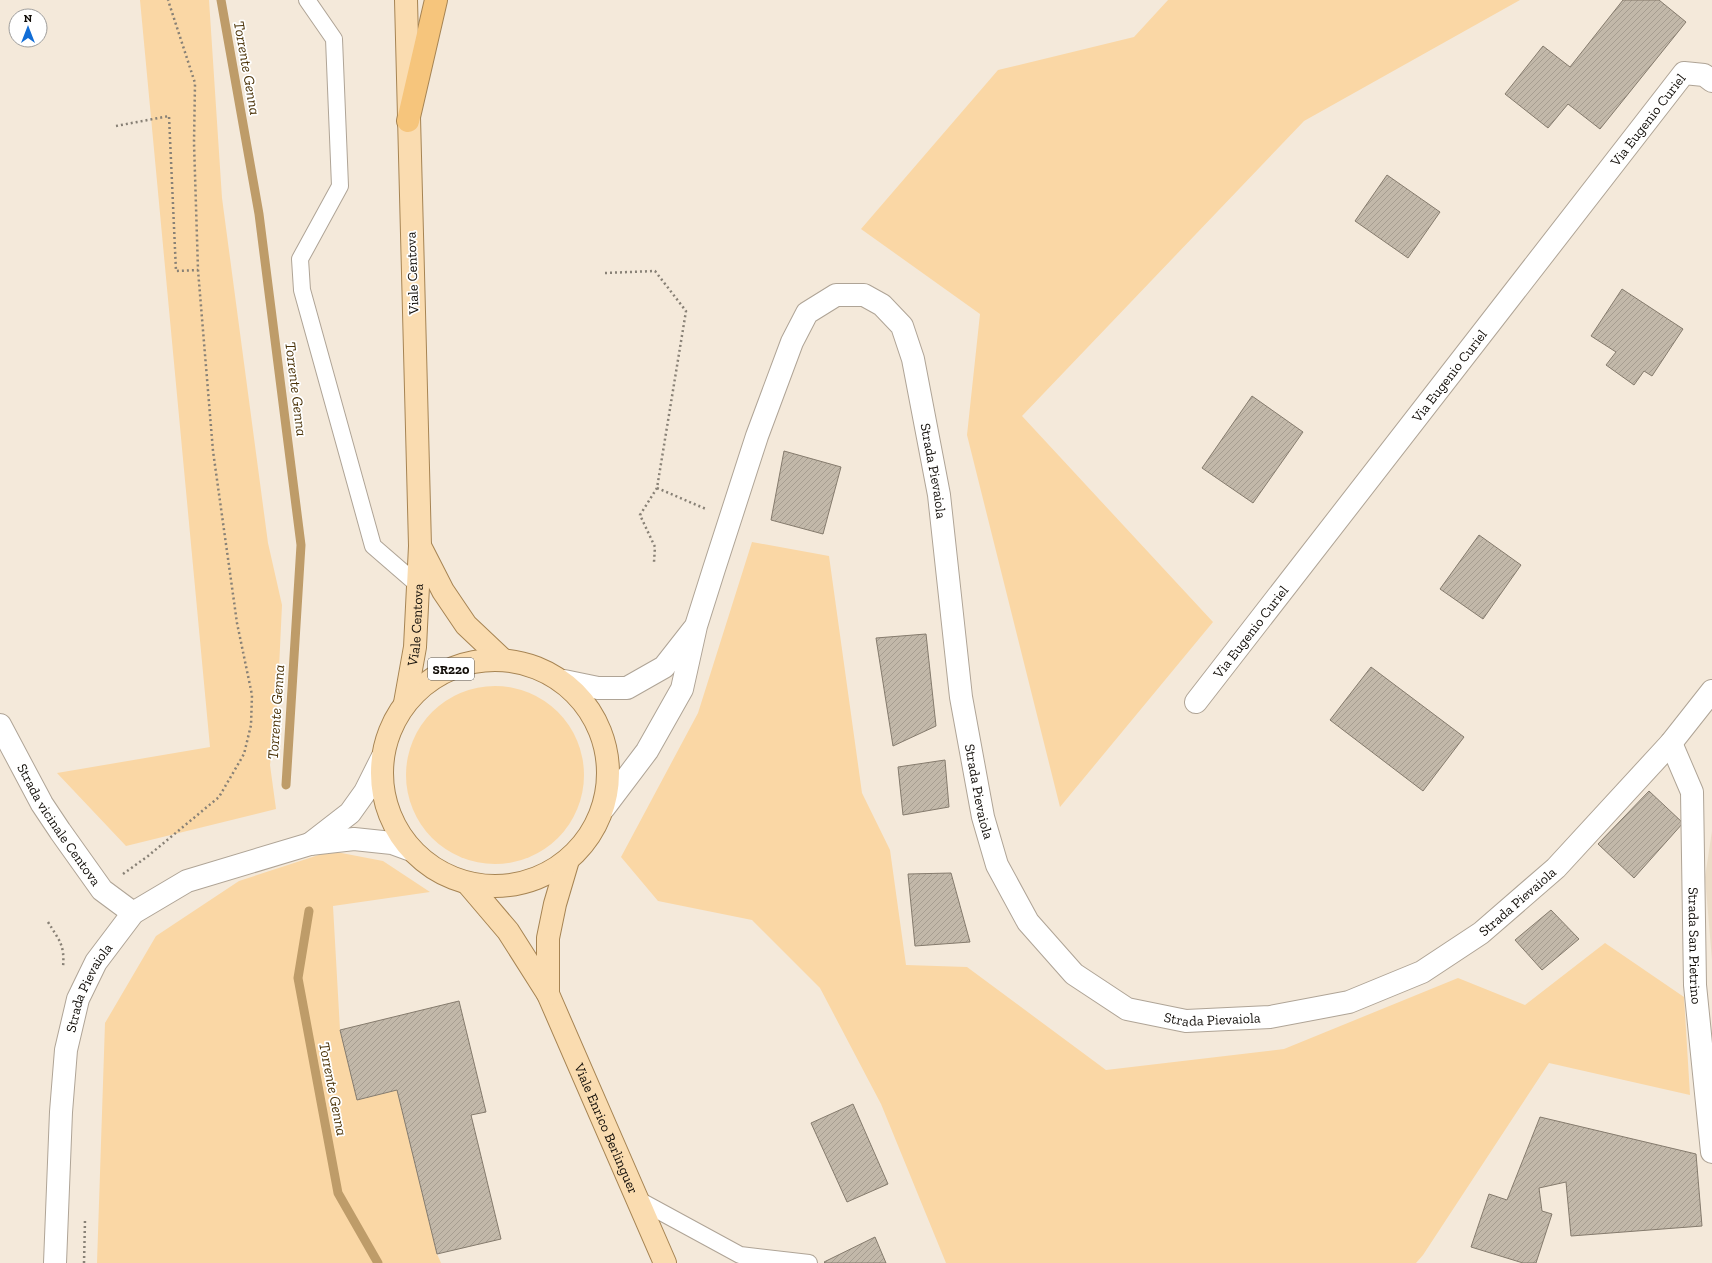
<svg xmlns="http://www.w3.org/2000/svg" width="1712" height="1263" font-family="'Zilla Slab',serif">
	<defs>
		<pattern id="building-hatch" width="6" height="6" patternUnits="userSpaceOnUse"><rect width="6" height="6" fill="#c2b8a9"/><path d="M-1 1l2-2M0 6l6-6M5 7l2-2" fill="none" stroke="#a69d90"/></pattern>
	</defs>
	<rect width="100%" height="100%" fill="#f4e9da"/>
	<polygon fill="#ebdcc6" points="1712,831 1712,960 1705,877"/>
	<g fill="#fad7a5">
		<polygon points="140,0 209,0 222,198 268,543 282,605 277,710 270,765 276,809 126,846 57,773 210,747"/>
		<polygon points="1168,0 1520,0 1304,121 1022,416 1213,622 1060,807 967,435 980,314 861,229 998,70 1134,37"/>
		<polygon points="752,542 829,556 862,793 890,850 906,965 967,967 1106,1070 1284,1049 1458,978 1525,1005 1605,943 1684,997 1690,1095 1549,1063 1423,1255 1416,1263 946,1263 881,1104 820,988 752,920 658,901 621,857 698,713"/>
		<circle cx="495" cy="775" r="89"/>
		<polygon points="331,851 383,861 430,892 333,906 340,1030 357,1100 397,1090 437,1254 441,1263 97,1263 105,1023 156,936 239,881"/>
	</g>
	<g fill="none" stroke-linecap="round" stroke-linejoin="round">
		<g stroke="#be9c69" stroke-width="9">
			<polyline points="221,0 259,214 301,545 286,785"/>
			<polyline points="309,911 298,978 338,1193 378,1263"/>
		</g>
	</g>
	<g fill="url(#building-hatch)" stroke="#857b6d">
		<polygon points="1623,0 1659,0 1686,22 1600,129 1568,104 1548,128 1505,94 1543,46 1570,67"/>
		<polygon points="1387,175 1440,212 1408,258 1355,221"/>
		<polygon points="1622,289 1683,329 1652,376 1644,371 1634,385 1606,365 1616,352 1591,336"/>
		<polygon points="1252,396 1303,432 1253,503 1202,468"/>
		<polygon points="784,451 841,467 823,534 771,520"/>
		<polygon points="1479,535 1521,565 1483,619 1440,589"/>
		<polygon points="926,634 936,726 893,746 876,638"/>
		<polygon points="1371,667 1464,737 1423,791 1330,720"/>
		<polygon points="945,760 949,807 903,815 898,767"/>
		<polygon points="1649,791 1683,823 1634,878 1598,844"/>
		<polygon points="951,873 970,942 915,946 908,874"/>
		<polygon points="1551,910 1579,939 1542,970 1515,940"/>
		<polygon points="459,1001 486,1112 471,1115 501,1239 437,1254 397,1090 357,1100 340,1030"/>
		<polygon points="853,1104 888,1184 847,1202 811,1123"/>
		<polygon points="1540,1117 1696,1154 1702,1226 1571,1236 1566,1182 1539,1188 1542,1211 1552,1214 1536,1263 1523,1263 1471,1247 1489,1194 1507,1200"/>
		<polygon points="875,1237 886,1263 825,1263 824,1262"/>
	</g>
	<g fill="none" stroke-linecap="round" stroke-linejoin="round">
		<defs>
			<g id="lane">
				<polyline points="307,0 334,39 340,186 300,259 302,290 373,546 418,585"/>
				<polyline points="637,1199 740,1255 809,1263"/>
			</g>
			<g id="street">
				<path id="s1" d="M1196 702 1684 73 1704 75 1712 81"/>
				<path id="s2" d="M1671 743 1692 792 1695 985 1712 1152"/>
			</g>
			<g id="secondary">
				<polyline points="564,681 598,688 627,688 664,667 693,630"/>
				<path id="s3" d="M0 725 42 804 60 831 102 890 133 913"/>
				<path id="s4" d="M604 808 647 751 682 689 696 626 714 569 757 436 792 342 807 313 836 295H864L882 305 902 326 913 359 939 495 961 697 983 817 997 865 1028 922 1074 974 1127 1009 1186 1021 1270 1017 1349 1002 1422 972 1481 933 1556 868 1671 743 1712 691"/>
				<polyline points="310,844 350,813 365,792 382,758"/>
				<path id="s5" d="M55 1263 61 1112 66 1050 78 999 96 962 133 913 187 881 310 844 354 839 392 843 411 850"/>
			</g>
			<g id="primary">
				<polyline points="420,546 443,591 466,625 502,659"/>
				<circle cx="495" cy="773" r="113"/>
				<path id="s6" d="M405 703 415 647 420 546 406 0"/>
				<path id="s7" d="M468 884 508 931 548 994 665 1263"/>
				<polyline points="548,994 548,938 555,904 568,860"/>
			</g>
			<polyline id="highway" points="408,121 436,0"/>
		</defs>
		<use href="#lane" stroke="#afa496" stroke-width="18"/>
		<use href="#street" stroke="#afa496" stroke-width="24"/>
		<use href="#secondary" stroke="#afa496" stroke-width="24"/>
		<use href="#primary" stroke="#a68453" stroke-width="24"/>
		<use href="#highway" stroke="#a68453" stroke-width="24"/>
		<g stroke="#888176" stroke-width="2.5" stroke-dasharray="2 3" stroke-linecap="butt">
			<polyline points="116,126 169,116 176,271 198,270"/>
			<polyline points="605,273 655,271 686,311 657,488 640,515 655,547 654,562"/>
			<polyline points="657,488 706,509"/>
			<polyline points="123,874 148,856 219,797 244,754 251,725 252,695 237,623 213,451 198,270 194,143 195,83 168,0"/>
			<path d="M48 922C59 940 65 945 63 967"/>
			<polyline points="84,1263 85,1220"/>
		</g>
		<use href="#lane" stroke="#fff" stroke-width="16"/>
		<use href="#street" stroke="#fff" stroke-width="22"/>
		<use href="#secondary" stroke="#fff" stroke-width="22"/>
		<use href="#primary" stroke="#fadcb0" stroke-width="22"/>
		<use href="#highway" stroke="#f6c57c" stroke-width="22"/>
	</g>
	<g text-anchor="middle" stroke-width="3.5" stroke-linejoin="round" paint-order="stroke">
		<rect fill="#fff" stroke="#585551" stroke-width="1" x="428" y="658" width="46" height="22" rx="3"/>
		<g font-size="13" font-weight="bold" fill="#100c07">
			<text x="451" y="674">SR220</text>
		</g>
		<g font-size="14" fill="#100c07" stroke="#fff">
			<text dy="5" stroke="none"><textPath href="#s1" startOffset="737">Via Eugenio Curiel</textPath></text>
			<text transform="translate(412 273) rotate(-92)" y="5">Viale Centova</text>
			<text dy="5" stroke="none"><textPath href="#s1" startOffset="413">Via Eugenio Curiel</textPath></text>
			<text dy="5" stroke="none"><textPath href="#s4" startOffset="800">Strada Pievaiola</textPath></text>
			<text dy="5" stroke="none"><textPath href="#s6" startOffset="79">Viale Centova</textPath></text>
			<text dy="5" stroke="none"><textPath href="#s1" startOffset="89">Via Eugenio Curiel</textPath></text>
			<text dy="5" stroke="none"><textPath href="#s4" startOffset="1124">Strada Pievaiola</textPath></text>
			<text dy="5" stroke="none"><textPath href="#s3" startOffset="116">Strada vicinale Centova</textPath></text>
			<text dy="5" stroke="none"><textPath href="#s4" startOffset="1820">Strada Pievaiola</textPath></text>
			<text dy="5" stroke="none"><textPath href="#s2" startOffset="207">Strada San Pietrino</textPath></text>
			<text dy="5" stroke="none"><textPath href="#s5" startOffset="280">Strada Pievaiola</textPath></text>
			<text dy="5" stroke="none"><textPath href="#s4" startOffset="1484">Strada Pievaiola</textPath></text>
			<text dy="5" stroke="none"><textPath href="#s7" startOffset="283">Viale Enrico Berlinguer</textPath></text>
		</g>
		<g font-size="15" font-style="italic" fill="#4b3308" stroke="#fff">
			<text transform="translate(247 68) rotate(80)" y="5">Torrente Genna</text>
			<text transform="translate(296 389) rotate(83)" y="5">Torrente Genna</text>
			<text transform="translate(276 712) rotate(-86)" y="5">Torrente Genna</text>
			<text transform="translate(333 1089) rotate(79)" y="5">Torrente Genna</text>
		</g>
	</g>
	<g transform="translate(28 28)"><circle r="19" fill="#ffffff" stroke="#9f9e9c"/>
	<path d="M0-3L7 15L0 10L-7 15Z" fill="#116dd6"/>
	<text y="-6" font-size="11" font-weight="bold" text-anchor="middle" fill="#100c07">N</text>
	</g>
</svg>
